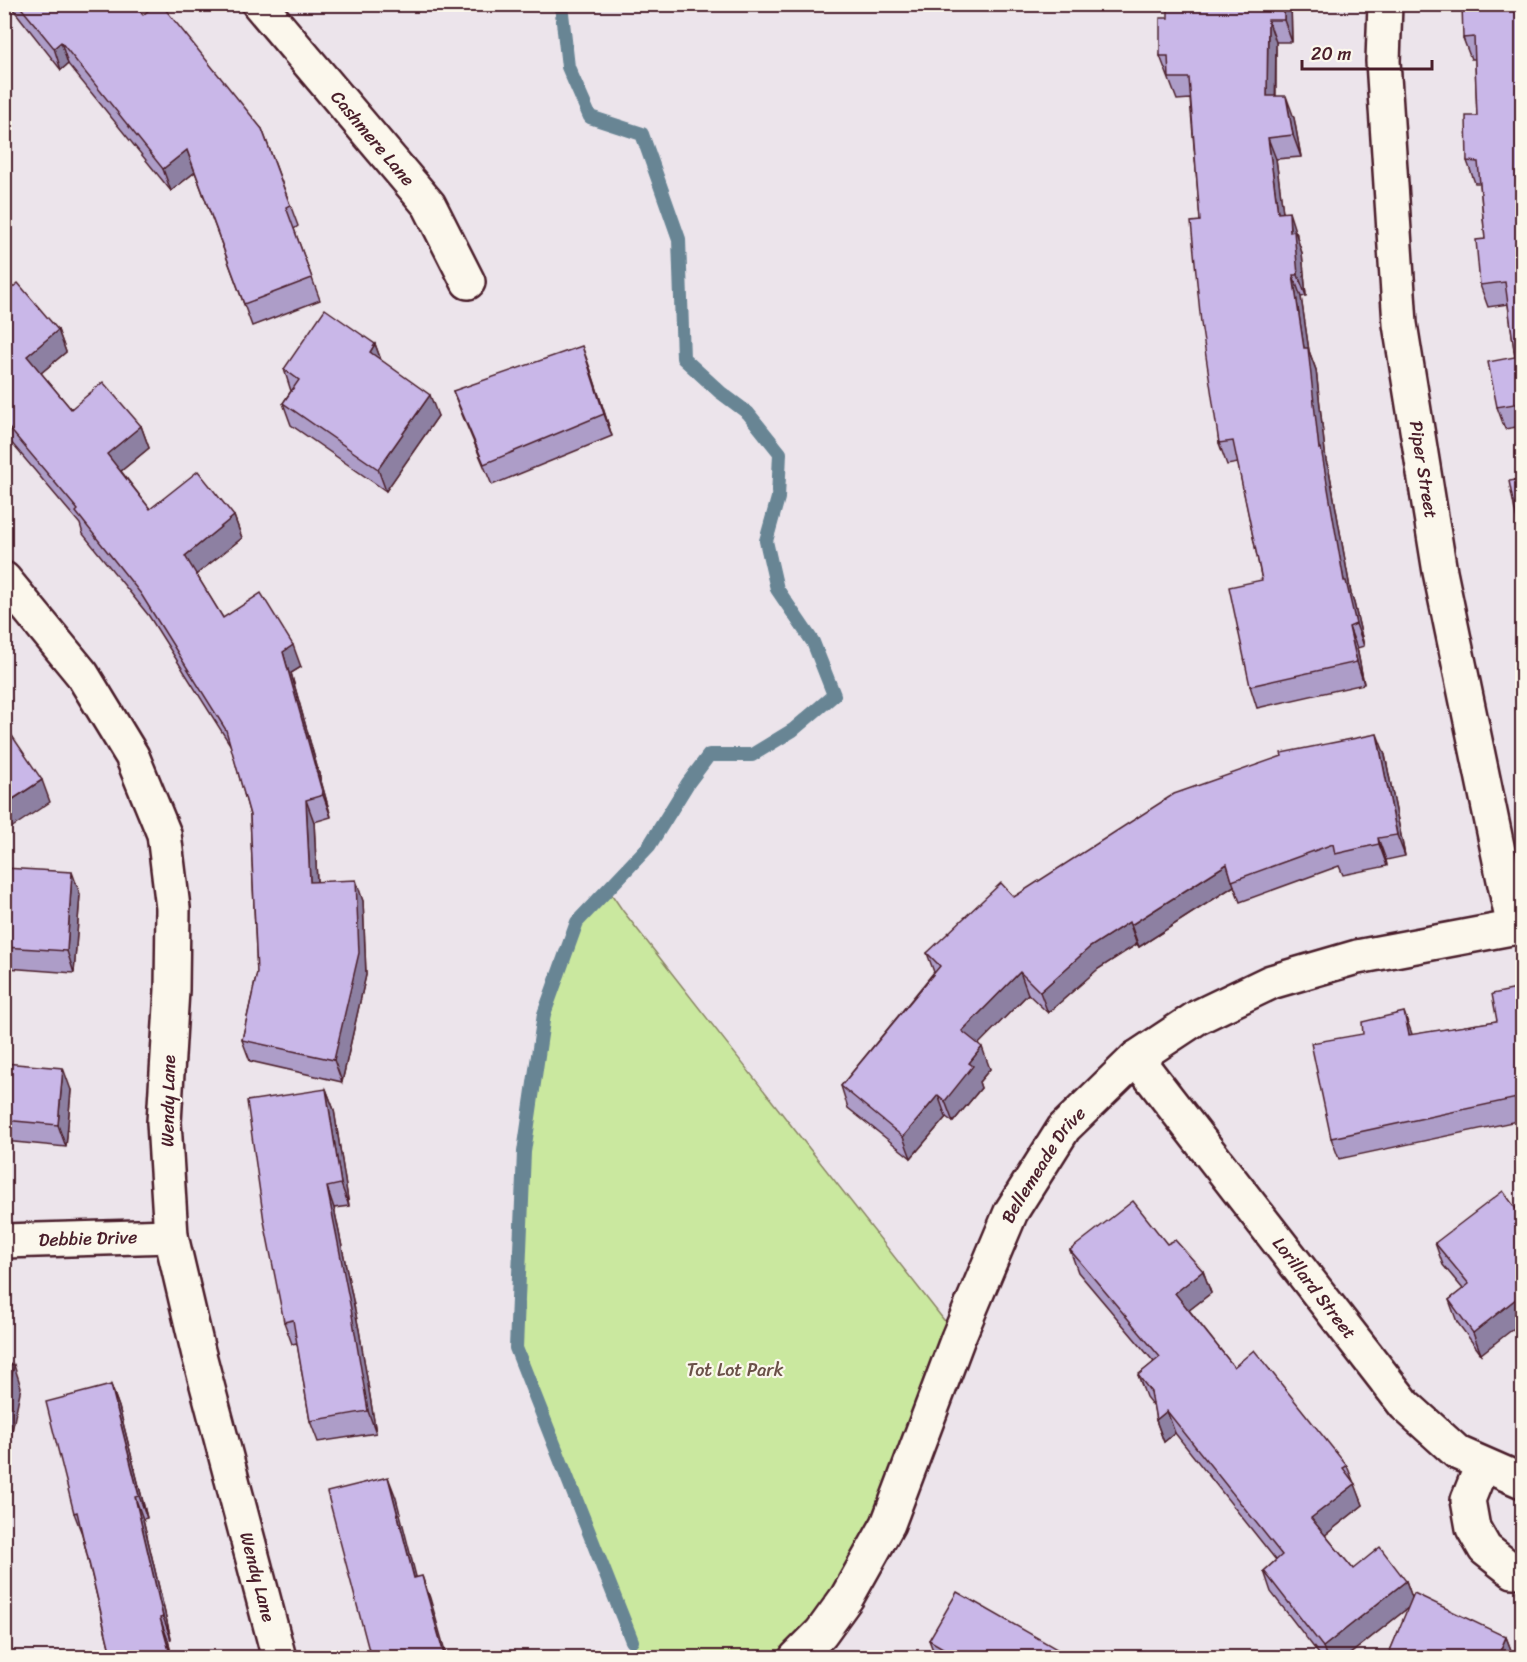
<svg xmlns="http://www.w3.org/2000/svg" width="1527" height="1662" font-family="Sriracha,sans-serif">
	<rect width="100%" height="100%" fill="#ece4eb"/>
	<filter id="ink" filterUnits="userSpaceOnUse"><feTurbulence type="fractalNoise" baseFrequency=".0167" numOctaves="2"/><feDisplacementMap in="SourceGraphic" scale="12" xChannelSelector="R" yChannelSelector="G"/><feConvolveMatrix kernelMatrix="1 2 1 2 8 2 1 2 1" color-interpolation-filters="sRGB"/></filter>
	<g filter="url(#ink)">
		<polygon fill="#cae89f" stroke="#8a8465" stroke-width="1.5" points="608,889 623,911 958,1338 888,1524 796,1658 635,1657 632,1641 516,1348 524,1152 544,1014 577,922"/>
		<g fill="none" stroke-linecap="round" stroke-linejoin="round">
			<polyline stroke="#688594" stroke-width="14" points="561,4 568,67 590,117 642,134 679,239 683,358 720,392 748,413 780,453 778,498 766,541 777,589 813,642 834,695 793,730 752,755 709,755 688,783 649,846 577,922 544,1014 524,1152 516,1348 632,1641"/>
			<defs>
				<g id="minor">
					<path id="s1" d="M259 4 429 205 468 282"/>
					<path id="s2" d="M1385 4 1383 61 1400 324 1440 572 1514 928"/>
					<path id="s3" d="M4 579 82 674 132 756 164 834 173 908 172 990 164 1122 171 1236 198 1351 279 1658"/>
					<path id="s4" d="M1136 1058 1405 1405 1458 1453 1522 1481"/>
					<path id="s5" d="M4 1241 171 1236"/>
					<polyline points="1482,1465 1468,1500 1473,1528 1485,1549 1513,1571 1522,1570"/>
				</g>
				<g id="tertiary">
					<path id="s6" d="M796 1658 821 1633 847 1597 888 1524 958 1338 1011 1212 1064 1128 1136 1058 1198 1017 1271 982 1357 957 1522 926"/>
				</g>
			</defs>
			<use href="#minor" stroke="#4a1f2b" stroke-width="38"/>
			<use href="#tertiary" stroke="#4a1f2b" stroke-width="38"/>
			<use href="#minor" stroke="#fbf7ec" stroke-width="33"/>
			<use href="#tertiary" stroke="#fbf7ec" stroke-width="33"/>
		</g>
		<g fill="#ad9dc8" stroke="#4a1f2b" stroke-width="1.5">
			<polygon points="9,4 134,4 143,15 262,129 298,226 294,229 320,300 252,326 195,172 171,191 68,64 61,70"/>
			<polygon points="1291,4 1292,42 1276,42 1276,96 1294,118 1301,157 1276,159 1283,213 1297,234 1297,239 1302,253 1306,296 1301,297 1309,351 1316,370 1326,461 1329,470 1351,594 1354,603 1364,646 1357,648 1364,684 1257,708 1250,686 1262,580 1238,463 1227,465 1219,443 1190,99 1177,100 1160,56 1168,18"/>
			<polygon points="1522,4 1522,426 1505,429 1497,407 1515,357 1508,304 1488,307 1480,285 1485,239 1480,183 1475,183 1467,161 1477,116 1475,59 1471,59 1463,38"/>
			<polygon points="4,295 58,330 66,352 41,373 71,409 141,426 149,448 121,471 150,509 234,516 242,538 196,574 223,618 301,667 291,673 331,817 314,822 317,882 363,901 366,975 342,1082 250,1061 242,1040 257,973 250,815 231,746 149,616 83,534 80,524 4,434"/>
			<polygon points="375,344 381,360 438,416 386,491 291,425 283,403 291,391 284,369"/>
			<polygon points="590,368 612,436 492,485 461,412 453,391"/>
			<polygon points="1522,479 1522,540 1518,526"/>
			<polygon points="1385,755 1405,856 1386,860 1387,866 1343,875 1339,866 1240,902 1234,886 1139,947 1137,944 1098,969 1048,1013 1028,994 978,1044 990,1069 979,1082 981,1088 953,1122 946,1117 911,1158 848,1108 841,1086 934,972 927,953 1014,897"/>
			<polygon points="4,868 80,894 74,973 7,968 4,961"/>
			<polygon points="1522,988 1522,1120 1339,1159 1331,1138 1412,1035 1497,1021"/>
			<polygon points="4,1063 71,1090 66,1147 4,1141"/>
			<polygon points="326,1089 334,1110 349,1206 334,1208 359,1330 376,1433 318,1442 310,1421 297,1343 292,1344 284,1322"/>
			<polygon points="1522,1217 1481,1354 1457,1322 1449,1300 1463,1289 1443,1265 1435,1243"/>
			<polygon points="1167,1244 1203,1271 1211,1293 1189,1310 1234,1367 1347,1466 1363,1505 1325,1535 1353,1569 1406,1581 1412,1598 1506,1637 1514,1658 1387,1658 1409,1607 1345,1658 1322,1658 1271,1592 1264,1571 1276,1560 1175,1433 1164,1442 1156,1420 1154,1407 1146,1397 1138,1375 1154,1362 1078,1272 1070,1250"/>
			<polygon points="111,1385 119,1407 147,1518 143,1519 171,1639 168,1640 172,1658 101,1658 111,1655 82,1534 74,1513"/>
			<polygon points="929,1640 1071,1658 936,1658"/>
		</g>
		<g fill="#8d80a2" stroke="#4a1f2b" stroke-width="1.5">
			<polygon points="1284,4 1291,4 1292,42 1284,20"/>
			<polygon points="1268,20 1276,42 1275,118 1267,96"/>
			<polygon points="61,42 68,64 61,70 54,48"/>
			<polygon points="1286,96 1294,118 1301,157 1293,135"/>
			<polygon points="1268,138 1276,159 1286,235 1278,213"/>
			<polygon points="187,150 195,172 171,191 163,169"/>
			<polygon points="1289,212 1302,253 1306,296 1298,275 1290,232"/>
			<polygon points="1293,275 1301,297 1309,351 1316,370 1326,461 1329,470 1351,594 1354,603 1364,646 1356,624 1344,581 1319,449"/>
			<polygon points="58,330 66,352 35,378 27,356"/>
			<polygon points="375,344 383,366 370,352"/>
			<polygon points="582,346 590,368 612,436 604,414"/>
			<polygon points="430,395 438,416 386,491 378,469"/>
			<polygon points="141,426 149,448 115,476 107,454"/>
			<polygon points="234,516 242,538 193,577 185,556"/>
			<polygon points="1349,627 1357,648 1364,684 1357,662"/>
			<polygon points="293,645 301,667 291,673 331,817 323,795 283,652"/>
			<polygon points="1377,734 1385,755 1405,856 1397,835"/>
			<polygon points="42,780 50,802 5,832 4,805"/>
			<polygon points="306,800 314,822 318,904 310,882"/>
			<polygon points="1378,838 1386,860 1387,866 1379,844"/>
			<polygon points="1227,864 1234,886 1139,947 1131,925"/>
			<polygon points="72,872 80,894 74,973 67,951"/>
			<polygon points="356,880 363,901 366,975 342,1082 334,1060"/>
			<polygon points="1129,922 1137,944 1098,969 1048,1013 1040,992 1090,947"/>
			<polygon points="1020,972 1028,994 970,1053 962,1031"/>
			<polygon points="1404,1012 1412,1034 1417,1057 1409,1035"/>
			<polygon points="982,1047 990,1069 979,1082 981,1088 953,1122 945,1101 969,1063"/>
			<polygon points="63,1068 71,1090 66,1147 58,1125"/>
			<polygon points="326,1089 334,1110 349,1206 341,1184"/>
			<polygon points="938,1095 946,1117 911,1158 903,1137"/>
			<polygon points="327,1187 334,1208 359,1330 376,1433 368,1411"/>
			<polygon points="1203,1271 1211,1293 1183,1315 1175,1293"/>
			<polygon points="1522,1294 1522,1322 1481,1354 1473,1333"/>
			<polygon points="14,1365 21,1387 5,1466 4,1408"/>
			<polygon points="111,1385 119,1407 147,1518 139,1496"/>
			<polygon points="1167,1411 1175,1433 1164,1442 1156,1420"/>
			<polygon points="388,1477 396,1498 422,1600 414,1578"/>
			<polygon points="1355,1484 1363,1505 1319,1540 1311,1518"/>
			<polygon points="135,1497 143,1519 171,1639 163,1617"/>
			<polygon points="422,1576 430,1598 447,1658 445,1658"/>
			<polygon points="1406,1581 1414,1603 1345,1658 1327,1658 1323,1647"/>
			<polygon points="160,1618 168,1640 172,1658 171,1658"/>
			<polygon points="1506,1637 1514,1658 1497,1658"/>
		</g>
		<g fill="#c9b7e8" stroke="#4a1f2b" stroke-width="1.5">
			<polygon points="18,4 134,4 143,15 156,4 161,4 262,129 290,205 286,207 312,278 244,304 187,150 163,169 61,42 54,48"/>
			<polygon points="1168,4 1284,4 1284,20 1268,20 1267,96 1286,96 1293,135 1268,138 1278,213 1289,212 1290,232 1294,231 1298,275 1293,275 1304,348 1308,348 1319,449 1321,448 1344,581 1346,581 1356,624 1349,627 1357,662 1250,686 1229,587 1262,580 1233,441 1219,443 1201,323 1191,222 1200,221 1189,78 1169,78 1168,56 1160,56 1160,18 1168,18"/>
			<polygon points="1462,4 1522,4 1522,416 1520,403 1497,407 1488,362 1515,357 1505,282 1480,285 1476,240 1485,239 1478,162 1467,161 1466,116 1477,116 1474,37 1463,38"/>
			<polygon points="18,283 58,330 27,356 71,409 103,382 141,426 107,454 150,509 198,471 234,516 185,556 223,618 261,593 293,645 283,652 323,795 306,800 310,882 356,880 359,953 334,1060 242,1040 257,973 250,815 226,730 141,594 76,512 78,510 4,422 4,295"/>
			<polygon points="325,309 375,344 370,352 430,395 378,469 283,403 299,380 284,369"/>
			<polygon points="582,346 604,414 484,464 453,391"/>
			<polygon points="1522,479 1522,525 1518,526 1509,481"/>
			<polygon points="4,724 42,780 4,805"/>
			<polygon points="1377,734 1397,835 1378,838 1379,844 1335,854 1333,844 1232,881 1227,864 1131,925 1129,922 1090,947 1040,992 1020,972 962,1031 982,1047 969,1063 973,1066 945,1101 938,1095 903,1137 841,1086 940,966 927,953 1001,883 1014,897 1174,794 1282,756 1281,753"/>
			<polygon points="4,868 72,872 67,951 4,947"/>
			<polygon points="1522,988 1522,1097 1331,1138 1311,1043 1363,1034 1362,1022 1404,1012 1409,1035 1497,1021 1492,994"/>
			<polygon points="4,1063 63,1068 58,1125 4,1120"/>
			<polygon points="326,1089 341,1184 327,1187 351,1309 368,1411 310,1421 293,1320 284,1322 264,1221 247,1101"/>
			<polygon points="1503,1191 1522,1217 1522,1294 1473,1333 1449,1300 1469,1284 1435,1243"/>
			<polygon points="1133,1201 1167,1244 1175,1240 1203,1271 1175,1293 1234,1367 1254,1350 1347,1466 1343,1468 1355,1484 1311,1518 1353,1569 1380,1547 1406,1581 1323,1647 1264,1571 1282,1555 1167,1411 1156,1420 1151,1392 1138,1375 1160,1357 1070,1250"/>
			<polygon points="4,1363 14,1365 4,1408"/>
			<polygon points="111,1385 139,1496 135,1497 163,1617 160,1618 171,1658 101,1658 111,1655 77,1512 74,1513 46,1402"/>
			<polygon points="388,1477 414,1578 422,1576 445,1658 371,1658 327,1492"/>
			<polygon points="957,1592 1069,1656 1071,1658 960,1658 929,1640"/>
			<polygon points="1414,1593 1506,1637 1497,1658 1387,1658"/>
			<polygon points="1522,1640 1522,1658 1518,1641"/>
		</g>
	</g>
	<g text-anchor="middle" stroke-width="4.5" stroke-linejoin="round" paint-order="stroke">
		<g font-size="18" fill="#4a1f2b" stroke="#fbf7ec">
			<text dy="6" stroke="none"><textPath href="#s1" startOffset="176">Cashmere Lane</textPath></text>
			<text dy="6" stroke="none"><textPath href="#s2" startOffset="468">Piper Street</textPath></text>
			<text transform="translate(168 1101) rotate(-89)" y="6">Wendy Lane</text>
			<text dy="6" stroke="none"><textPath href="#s6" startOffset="556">Bellemeade Drive</textPath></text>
			<text dy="6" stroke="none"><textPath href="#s5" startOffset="84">Debbie Drive</textPath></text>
			<text dy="6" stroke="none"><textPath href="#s4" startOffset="291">Lorillard Street</textPath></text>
			<text dy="6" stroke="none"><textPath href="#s3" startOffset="1058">Wendy Lane</textPath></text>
		</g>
		<g font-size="18" fill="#6a5148" stroke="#fbf7ec">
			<text x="735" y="1376">Tot Lot Park</text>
		</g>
	</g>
	<rect width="1527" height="1662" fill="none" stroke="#fbf7ec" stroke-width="24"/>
	<rect x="12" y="12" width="1503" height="1638" fill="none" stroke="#4a1f2b" stroke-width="2" filter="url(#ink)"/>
	<path d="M1302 60v9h130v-9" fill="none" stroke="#4a1f2b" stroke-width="3"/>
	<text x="1311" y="60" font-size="18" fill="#4a1f2b" stroke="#fbf7ec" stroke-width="4.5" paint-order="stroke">20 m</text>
</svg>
